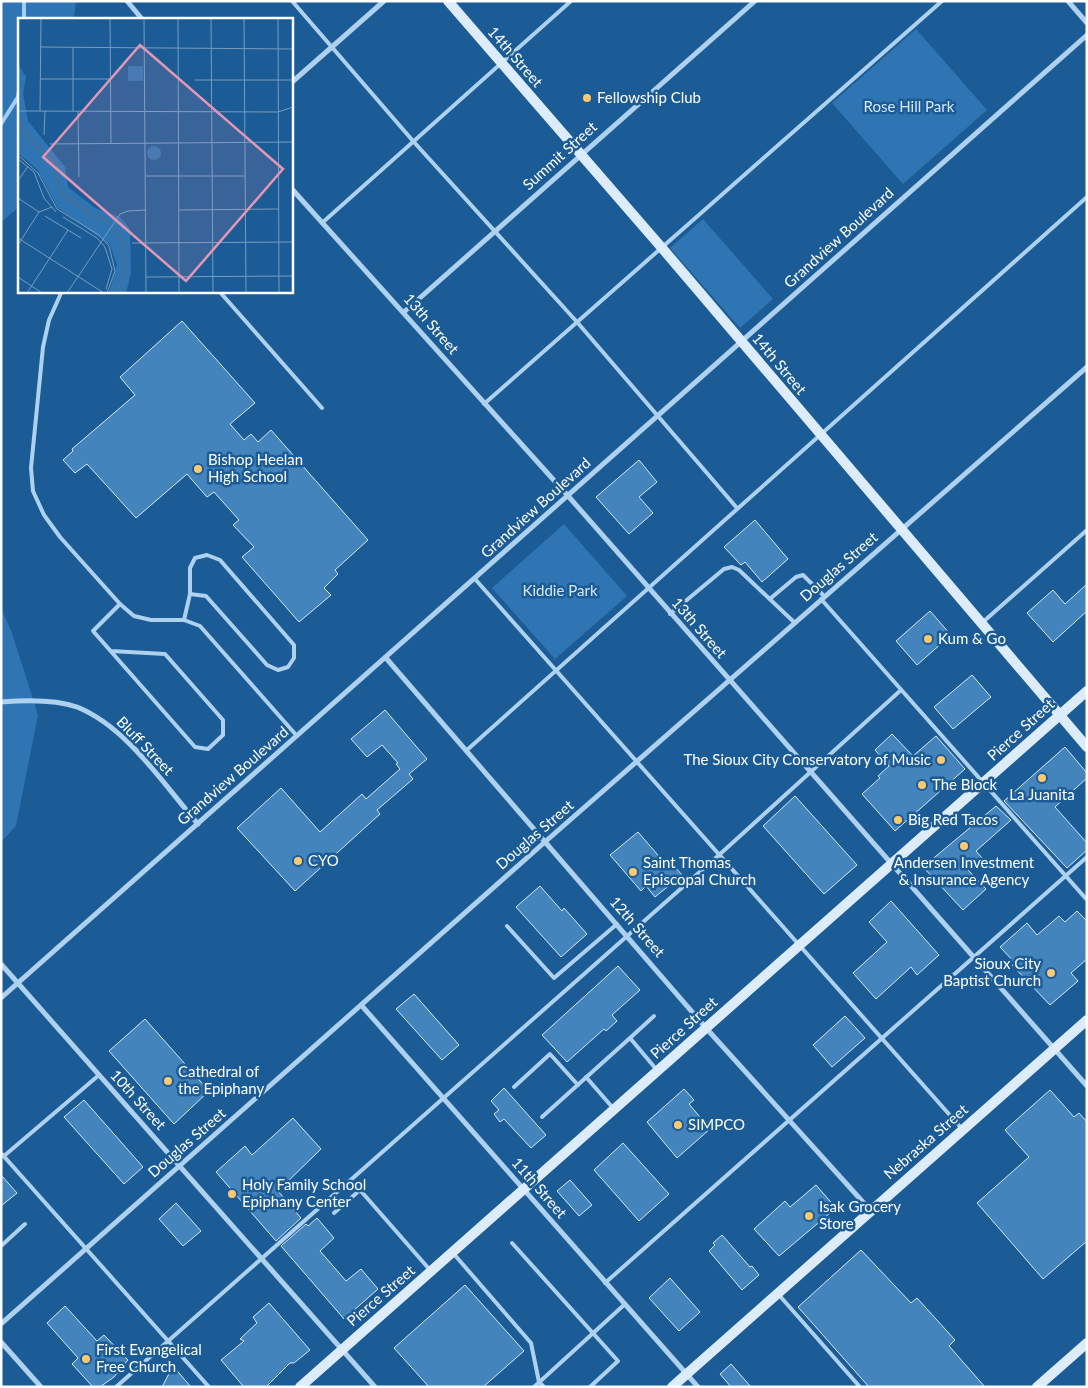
<svg xmlns="http://www.w3.org/2000/svg" width="1088" height="1388" font-family="Lato,sans-serif">
	<rect width="100%" height="100%" fill="#1b5b96"/>
	<g fill="#2f75b4">
		<polygon points="1,1 76,1 74,19 19,19 19,207 1,222"/>
		<polygon points="916,29 987,110 903,184 832,103"/>
		<polygon points="703,219 773,299 740,328 670,248"/>
		<polygon points="564,524 627,596 555,659 492,588"/>
		<polygon points="1,608 12,633 38,715 16,826 1,842"/>
	</g>
	<g fill="none" stroke-linecap="round" stroke-linejoin="round">
		<g stroke="#a1cdf2" stroke-width="4">
			<polyline points="24,1 24,19"/>
			<polyline points="1,124 18,97 19,91"/>
		</g>
	</g>
	<g fill="#4484bd" stroke="#d5e9fb">
		<polygon points="182,321 255,403 230,424 244,440 251,434 258,442 271,430 368,540 335,570 338,574 324,588 331,595 299,622 242,557 254,547 233,525 239,520 214,492 207,497 187,474 136,518 87,464 75,473 63,460 73,451 72,449 135,395 120,377"/>
		<polygon points="639,460 657,482 639,497 653,513 629,534 596,497"/>
		<polygon points="755,520 788,559 762,582 745,562 741,565 724,547"/>
		<polygon points="1087,584 1087,611 1053,642 1027,613 1053,590 1065,604"/>
		<polygon points="930,611 951,635 917,665 896,641"/>
		<polygon points="972,675 991,697 953,729 934,707"/>
		<polygon points="385,710 427,759 409,774 413,779 377,810 380,814 295,891 237,828 281,788 320,832 362,794 366,799 400,769 396,764 398,763 382,745 367,757 351,739"/>
		<polygon points="892,734 913,756 936,736 965,769 895,831 862,794 880,778 878,776 889,766 875,750"/>
		<polygon points="1065,747 1087,773 1087,778 1055,807 1087,843 1087,850 1067,868 1004,801"/>
		<polygon points="795,796 857,865 824,894 763,826"/>
		<polygon points="996,806 1011,820 976,851 982,858 968,870 986,889 963,910 923,867"/>
		<polygon points="638,832 663,861 667,858 682,875 655,897 646,886 641,891 610,855"/>
		<polygon points="540,886 562,911 564,908 587,934 561,957 516,907"/>
		<polygon points="891,901 939,955 917,975 911,967 876,999 853,973 887,942 869,922"/>
		<polygon points="1077,911 1087,921 1087,959 1071,973 1078,981 1050,1005 1012,965 1015,963 1000,947 1027,923 1037,935 1059,916 1065,922"/>
		<polygon points="618,966 640,990 612,1015 617,1021 606,1031 604,1029 567,1062 542,1035"/>
		<polygon points="414,994 459,1045 442,1060 396,1009"/>
		<polygon points="845,1016 865,1038 832,1067 813,1045"/>
		<polygon points="145,1019 209,1091 174,1124 109,1051"/>
		<polygon points="504,1088 546,1135 531,1148 504,1119 500,1122 494,1114 499,1110 491,1101"/>
		<polygon points="684,1089 694,1100 689,1104 710,1129 677,1158 647,1122"/>
		<polygon points="1050,1090 1074,1117 1079,1113 1087,1122 1087,1241 1043,1279 977,1203 1029,1157 1005,1130"/>
		<polygon points="84,1100 143,1167 124,1184 64,1117"/>
		<polygon points="293,1118 321,1149 278,1191 301,1218 276,1241 216,1172 245,1146 252,1155"/>
		<polygon points="623,1143 669,1194 639,1221 594,1170"/>
		<polygon points="1,1175 17,1193 1,1206"/>
		<polygon points="570,1180 592,1205 579,1216 557,1191"/>
		<polygon points="816,1185 836,1208 779,1256 754,1229 785,1201 790,1207"/>
		<polygon points="176,1203 201,1231 183,1246 159,1219"/>
		<polygon points="317,1218 334,1238 320,1251 346,1281 361,1269 378,1289 344,1319 281,1246 306,1224 308,1226"/>
		<polygon points="722,1235 750,1267 752,1266 759,1275 742,1290 709,1251 715,1245 713,1243"/>
		<polygon points="861,1250 911,1303 917,1298 955,1340 949,1346 985,1387 869,1387 798,1307"/>
		<polygon points="670,1278 700,1312 679,1331 649,1298"/>
		<polygon points="465,1285 524,1351 483,1387 429,1387 394,1348"/>
		<polygon points="269,1303 310,1350 294,1363 290,1363 266,1387 244,1387 221,1360 244,1341 240,1339 257,1323 253,1317"/>
		<polygon points="65,1306 97,1341 104,1335 128,1360 114,1377 100,1387 93,1387 72,1364 78,1358 47,1323"/>
		<polygon points="731,1364 751,1387 731,1387 720,1374"/>
		<polygon points="173,1366 191,1387 162,1387"/>
	</g>
	<g fill="none" stroke-linecap="round" stroke-linejoin="round">
		<g stroke="#aed1f0" stroke-width="4">
			<polyline points="292,1 413,141 577,322 737,508"/>
			<polyline points="322,223 571,1"/>
			<polyline points="62,291 49,320 43,347 31,468 33,491 44,515 60,537 120,604 134,616 151,620 184,620 200,626 297,736"/>
			<polyline points="219,291 322,408"/>
			<polyline points="484,404 942,1"/>
			<polyline points="475,579 963,1130"/>
			<polyline points="771,598 796,577 803,575 824,596"/>
			<polyline points="821,599 1087,900"/>
			<polyline points="670,614 724,569 732,567 739,570 795,623"/>
			<polyline points="184,620 190,594 206,596 267,665 278,670 288,667 294,658 294,645 220,560 207,555 195,558 190,568 190,594"/>
			<polyline points="983,622 1087,530"/>
			<polyline points="111,651 165,654 223,720 223,735 208,749 195,747 93,631 120,604"/>
			<polyline points="467,750 1087,197"/>
			<polyline points="507,926 554,978 617,924"/>
			<polyline points="654,1016 630,1038 656,1069"/>
			<polyline points="586,1077 613,1108"/>
			<polyline points="514,1087 550,1054 578,1085"/>
			<polyline points="542,1117 630,1038"/>
			<polyline points="1,1153 209,1387"/>
			<polyline points="4,1156 99,1075"/>
			<polyline points="334,1213 360,1190 430,1270"/>
			<polyline points="512,1243 618,1361 590,1387"/>
			<polyline points="1,1246 25,1224"/>
			<polyline points="453,1253 531,1343 539,1382 544,1387"/>
			<polyline points="605,1283 1087,857"/>
			<polyline points="779,1295 860,1387"/>
			<polyline points="116,1387 719,855 901,690"/>
			<polyline points="534,1387 625,1304"/>
		</g>
		<g stroke="#aed1f0" stroke-width="5">
			<polyline points="127,1 142,19"/>
			<polyline points="1068,1 1087,23"/>
			<polyline points="291,83 384,1"/>
			<polyline points="291,188 569,497 1087,1086"/>
			<polyline points="404,312 755,1"/>
			<polyline points="386,658 706,1028 871,1211"/>
			<path d="M1 702C25 700 54 699 77 707 127 727 164 785 198 824"/>
			<polyline points="1,964 375,1387"/>
			<polyline points="1,998 1087,35"/>
			<polyline points="362,1006 698,1387"/>
			<polyline points="1,1324 546,841 1087,367"/>
			<polyline points="1,1342 41,1387"/>
		</g>
		<g stroke="#dcecfb" stroke-width="10">
			<polyline points="448,1 662,248 1087,747"/>
			<polyline points="300,1387 1087,691"/>
			<polyline points="672,1387 1087,1020"/>
			<polyline points="1037,1387 1087,1343"/>
		</g>
	</g>
	<g fill="#ffc96d" stroke="#1b5b96" stroke-width="2">
		<circle cx="587" cy="98" r="5"/>
		<circle cx="198" cy="469" r="5"/>
		<circle cx="928" cy="639" r="5"/>
		<circle cx="941" cy="760" r="5"/>
		<circle cx="1042" cy="778" r="5"/>
		<circle cx="922" cy="785" r="5"/>
		<circle cx="898" cy="820" r="5"/>
		<circle cx="964" cy="846" r="5"/>
		<circle cx="298" cy="861" r="5"/>
		<circle cx="633" cy="872" r="5"/>
		<circle cx="1051" cy="973" r="5"/>
		<circle cx="168" cy="1081" r="5"/>
		<circle cx="678" cy="1125" r="5"/>
		<circle cx="232" cy="1194" r="5"/>
		<circle cx="809" cy="1216" r="5"/>
		<circle cx="86" cy="1359" r="5"/>
	</g>
	<g text-anchor="middle" stroke-width="5" stroke-linejoin="round" paint-order="stroke">
		<g font-size="15" fill="#fff" stroke="#1b5b96">
			<text transform="translate(515 57) rotate(49)" y="5">14th Street</text>
			<text transform="translate(560 156) rotate(-42)" y="5">Summit Street</text>
			<text transform="translate(839 238) rotate(-42)" y="5">Grandview Boulevard</text>
			<text transform="translate(431 324) rotate(49)" y="5">13th Street</text>
			<text transform="translate(779 364) rotate(50)" y="5">14th Street</text>
			<text transform="translate(536 508) rotate(-42)" y="5">Grandview Boulevard</text>
			<text transform="translate(839 567) rotate(-41)" y="5">Douglas Street</text>
			<text transform="translate(699 628) rotate(49)" y="5">13th Street</text>
			<text transform="translate(1021 730) rotate(-42)" y="5">Pierce Street</text>
			<text transform="translate(145 746) rotate(46)" y="5">Bluff Street</text>
			<text transform="translate(233 776) rotate(-41)" y="5">Grandview Boulevard</text>
			<text transform="translate(535 835) rotate(-41)" y="5">Douglas Street</text>
			<text transform="translate(637 927) rotate(49)" y="5">12th Street</text>
			<text transform="translate(684 1028) rotate(-42)" y="5">Pierce Street</text>
			<text transform="translate(138 1100) rotate(48)" y="5">10th Street</text>
			<text transform="translate(926 1142) rotate(-41)" y="5">Nebraska Street</text>
			<text transform="translate(187 1143) rotate(-41)" y="5">Douglas Street</text>
			<text transform="translate(539 1188) rotate(49)" y="5">11th Street</text>
			<text transform="translate(381 1296) rotate(-41)" y="5">Pierce Street</text>
		</g>
		<g font-size="15" fill="#fff" stroke="#1b5b96" text-anchor="start">
			<text x="597" y="103">Fellowship Club</text>
			<text x="208" y="465">Bishop Heelan<tspan x="208" dy="17">High School</tspan></text>
			<text x="938" y="644">Kum &amp; Go</text>
			<text x="931" y="765" text-anchor="end">The Sioux City Conservatory of Music</text>
			<text x="932" y="790">The Block</text>
			<text x="1042" y="800" text-anchor="middle">La Juanita</text>
			<text x="908" y="825">Big Red Tacos</text>
			<text x="308" y="866">CYO</text>
			<text x="643" y="868">Saint Thomas<tspan x="643" dy="17">Episcopal Church</tspan></text>
			<text x="964" y="868" text-anchor="middle">Andersen Investment<tspan x="964" dy="17">&amp; Insurance Agency</tspan></text>
			<text x="1041" y="969" text-anchor="end">Sioux City<tspan x="1041" dy="17">Baptist Church</tspan></text>
			<text x="178" y="1077">Cathedral of<tspan x="178" dy="17">the Epiphany</tspan></text>
			<text x="688" y="1130">SIMPCO</text>
			<text x="242" y="1190">Holy Family School<tspan x="242" dy="17">Epiphany Center</tspan></text>
			<text x="819" y="1212">Isak Grocery<tspan x="819" dy="17">Store</tspan></text>
			<text x="96" y="1355">First Evangelical<tspan x="96" dy="17">Free Church</tspan></text>
		</g>
		<g font-size="15" fill="#d5e9fb" stroke="#1b5b96">
			<text x="909" y="112">Rose Hill Park</text>
			<text x="560" y="596">Kiddie Park</text>
		</g>
	</g>
	<g transform="translate(18 18)">
		<rect width="275" height="275" fill="#1b5b96"/>
		<path d="M0 46 8 59 5 76 10 103 47 149 50 169 77 190 102 199 112 211 113 255 108 275H91L99 247 92 227 40 190 19 151 0 135ZM110 48H125V63H110ZM129 135a7 7 0 1 1 14 0a7 7 0 1 1-14 0Z" fill="#2f75b4"/>
		<path fill="none" stroke="#44719b" stroke-width="2.5" d="M0 103 10 119 37 146 40 168 46 179 93 207M96 210 105 225 107 240 105 259 99 275"/>
		<path fill="none" stroke="#769dc0" stroke-width="1" d="M92 0 93 126M126 0 128 275M160 0 161 275M193 0 195 275M226 0 228 275M260 0 261 275M22 29 275 31M55 29V93M22 61H93M177 62H275M0 93 260 94M22 93 23 0M60 93 61 159M260 94 275 89M26 117 27 93M32 126 275 124M0 137 20 155 39 191 81 217 91 228 97 253 89 275M0 141 16 154 26 180 38 194M127 158H227M0 163 10 148M0 180 21 194 34 189M161 192 261 191M27 198 63 220M45 199 79 220 87 229 94 251 88 271M0 220 86 275M114 225 275 224M0 227 21 194M0 259 24 275M128 259 275 258M9 275 50 212M49 275 102 196 110 193 128 192"/>
		<path fill="#e497b5" fill-opacity="0.15" stroke="#e497b5" stroke-width="2.5" d="M122 27 265 151 168 263 25 139Z"/>
		<rect width="275" height="275" fill="none" stroke="#fff" stroke-width="2.5"/>
	</g>
	<rect width="1088" height="1388" fill="none" stroke="#ffffff" stroke-width="5"/>
</svg>
